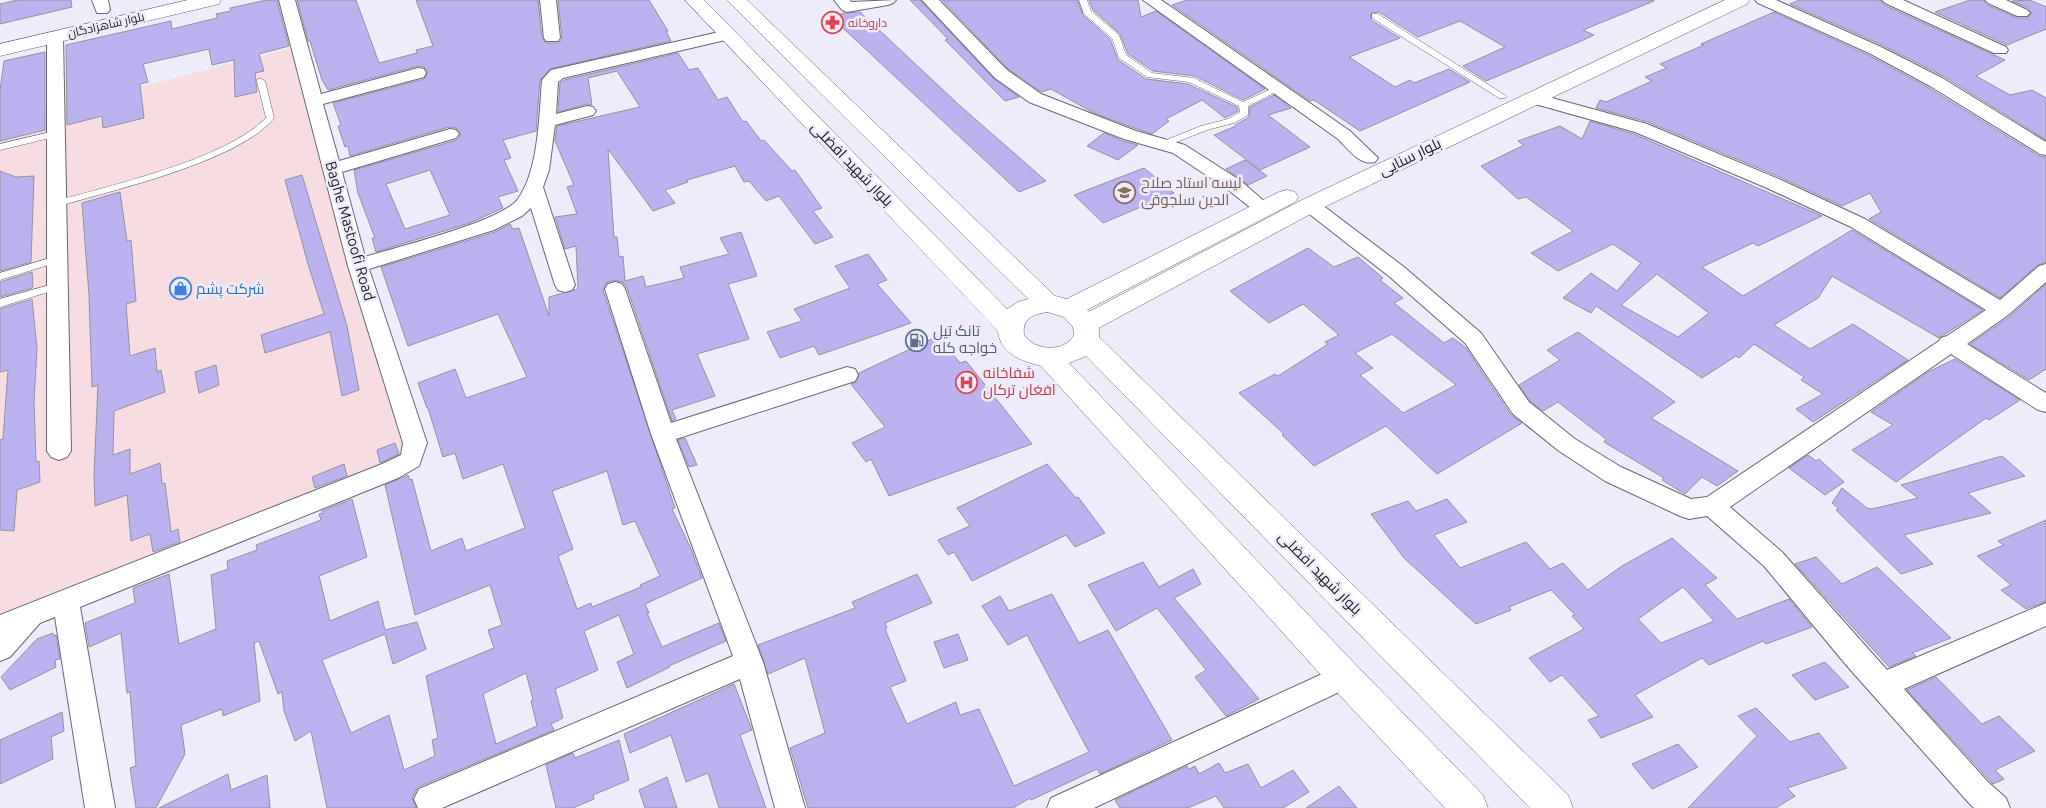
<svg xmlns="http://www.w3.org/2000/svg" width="2046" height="808" font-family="Ubuntu,Cairo,sans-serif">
	<rect width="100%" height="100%" fill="#eeecfa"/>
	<polygon fill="#f7dce1" points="293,48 406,458 0,620 0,120 48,108 65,106"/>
	<g fill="#bcb2ef" stroke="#94929f" fill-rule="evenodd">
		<polygon points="18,0 71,0 72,7 0,24 0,4"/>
		<polygon points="267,0 277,0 289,46 259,54 264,71 255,73 257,92 235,97 234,60 212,65 209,49 143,64 148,82 140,84 144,118 103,128 102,116 67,125 66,45 171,21 172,29 217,18 216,14 231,11 230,8"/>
		<path d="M297 0H356L379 63 417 53 416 50 433 46 416 0H538L542 38 546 43H558L562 39 558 0H649L668 31H666L671 41 550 69 540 80 536 131 503 140 511 158 504 160 518 191 498 197 503 208 470 223 376 252 372 238H375L358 193 354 170 457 140 461 134 456 128 449 127 350 156 348 146 345 147 338 126 341 125 333 103 424 79 428 72 424 67 418 66 328 90 322 80 310 41H308ZM430 170 450 215 405 229 386 184Z"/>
		<polygon points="910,0 920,0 994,79 1019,97 1005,101 945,40 948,39"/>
		<polygon points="942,0 1077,0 1083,15 1110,39 1118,60 1146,79 1188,84 1237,107 1238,111 1225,118 1202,100 1166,119 1169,121 1152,134 1137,129 1094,113 1051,89 1041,92 1008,69"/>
		<polygon points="1089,0 1138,0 1141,17 1156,11 1265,89 1243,100 1195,76 1153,71 1128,54 1120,34 1093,10"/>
		<polygon points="1187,0 1654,0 1654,1 1583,30 1594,35 1579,42 1486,81 1463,66 1505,47 1460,21 1418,37 1379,12 1371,13 1371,20 1400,38 1349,57 1395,87 1410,80 1414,83 1449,69 1470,82 1360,131 1314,100 1310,101 1172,5"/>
		<polygon points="1799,0 1880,0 1884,5 2005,60 1976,76 2010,95 2032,90 2046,98 2046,140 1943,76 1882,45 1790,4"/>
		<polygon points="1970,0 1983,0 1987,5 2017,18 2027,18 2032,13 2028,8 2012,1 2030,0 2046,7 2046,29 2007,45 1935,12"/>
		<polygon points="860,12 958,104 1046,181 1019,192 831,17 844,13"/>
		<polygon points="1774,12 1868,55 1929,88 2039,156 2046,157 2046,262 2038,265 2000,298 1869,219 1881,212 1870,193 1842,206 1782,178 1648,122 1596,108 1600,100 1606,102 1652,81 1645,77 1667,68 1660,64 1704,45 1701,44"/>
		<polygon points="45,52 45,130 0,141 0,90 4,61"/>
		<path d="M678 53 689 70 698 68 718 100 727 97 743 122 746 121 761 141 764 140 792 171 795 170 822 208 813 211 833 237 815 244 779 196 766 201 749 181 744 182 735 166 687 180 688 182 665 190 675 203 653 211 608 149 614 237H617L619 257 623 256 625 281 643 276 646 287 684 278 680 267 729 254 720 238 741 232 757 276 728 284 749 339 697 354 715 396 672 410 676 419 672 421 627 288 623 282 614 280 606 283 603 290 675 508 672 509 692 551 702 578 645 604 649 613H647L662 647 719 623 726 641 669 666 670 667 627 688 617 662 634 654 619 615 584 631 598 670 555 689 563 718 551 724 554 730 418 787 412 798 416 808H327L311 731 295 741 284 711 282 692 278 694 259 641 254 643 260 701 223 716 222 709 181 725 185 754 156 808H136L130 768 136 766 130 692 127 693 121 633 89 647 85 623 135 603 133 588 169 574 179 644 216 629 211 575 228 569 227 561 257 550 256 545 321 520 319 514 323 513 322 511 352 499 367 557 319 576 330 621 378 601 385 630 417 622 426 649 393 664 385 634 322 660 351 733 389 715 404 770 435 756 432 740 438 738 426 676 494 648 488 630 502 625 490 585 415 615 385 485 408 475 410 480 412 479 431 551 462 538 466 551 525 528 503 464 463 479 455 453 443 457 428 408H427L418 383 455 369 466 398 527 377 498 314 408 346 381 267 495 232 510 224 513 229 519 228 549 316V297L578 289 576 246 565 249 555 217 577 214 567 187 574 185 555 141 557 126 640 107 617 71 588 78 592 105 587 104 558 112 560 83 564 80ZM607 471 623 525 635 521 660 576 640 585 641 587 592 607 591 603 577 609 558 556 573 549 552 491ZM526 673 533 700 531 701 537 726 496 744 483 694Z"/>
		<polygon points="1274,95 1291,108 1268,115 1310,147 1260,170 1214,135 1236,126 1235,125 1249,117 1250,107"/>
		<path d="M1590 121 1634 134 1822 216 1758 246 1753 243 1702 267 1743 296 1852 230 1983 310 1939 338 1832 276 1818 298 1774 325 1810 349 1853 324 1908 360 1813 422 1796 409 1823 394 1801 380 1804 377 1754 344 1739 358 1736 356 1702 378 1596 306 1591 313 1563 298 1591 273 1617 291 1641 263 1613 244 1558 271 1531 253 1573 231 1526 197 1518 199 1481 166 1524 145 1518 141 1560 126 1582 139ZM1657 274 1709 313 1678 337 1621 305Z"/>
		<polygon points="1104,133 1123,141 1138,145 1118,160 1087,146"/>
		<polygon points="1245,160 1267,176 1248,185 1226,169"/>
		<polygon points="1144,168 1174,193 1103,223 1074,195"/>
		<polygon points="0,171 16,177 34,176 31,262 0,271"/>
		<polygon points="302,175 347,326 359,390 342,396 330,332 265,353 261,335 324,314 308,264 285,180"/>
		<polygon points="120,192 127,241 131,240 136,301 126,304 130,356 155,348 157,372 161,370 165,392 114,411 113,455 130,449 130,474 160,463 162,484 165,483 171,532 178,529 180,542 153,552 150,534 131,541 127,495 95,506 94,475 98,385 92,387 89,295 82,203"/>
		<path d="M1308 248 1334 267 1358 257 1383 278 1380 280 1403 298 1394 303 1444 343 1453 338 1466 348 1511 415 1522 423 1437 474 1386 426 1314 466 1282 435 1284 434 1239 393 1275 374 1278 376 1328 344 1325 342 1339 335 1303 304 1269 323 1230 291ZM1392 334 1456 385 1403 413 1360 375 1373 368 1355 353Z"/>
		<polygon points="868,254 887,280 877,284 911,323 819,355 814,346 780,358 767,332 802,321 794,309 850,288 835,266"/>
		<polygon points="32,272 33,286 32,288 0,297 0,282"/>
		<polygon points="2046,284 2046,369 2029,380 1970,344 2009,317"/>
		<polygon points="32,299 37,349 34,401 36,462 39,461 40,482 17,490 14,531 0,530 0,440 3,439 8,370 0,372 0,309"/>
		<polygon points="1578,332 1675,402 1651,418 1738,471 1717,486 1702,477 1685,494 1662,480 1664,478 1604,442 1606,439 1558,402 1543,411 1530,401 1519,385 1560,360 1547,350"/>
		<polygon points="938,336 960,363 966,361 1032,444 889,496 871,459 866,462 852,443 885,427 851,384 857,382 859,373"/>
		<polygon points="1955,359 2020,400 1989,420 1986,418 1896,482 1852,450 1893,425 1871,412 1928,372"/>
		<polygon points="216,365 219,385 199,393 195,372"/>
		<polygon points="685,438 697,465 689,467 678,440"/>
		<polygon points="395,443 399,454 380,463 377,450"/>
		<polygon points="1808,455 1816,461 1819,459 1844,482 1825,495 1789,468"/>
		<polygon points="2002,456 2025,476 1968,493 1991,513 1904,535 1933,564 1901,574 1836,510 1839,509 1832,503 1842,488 1867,508 1872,509 1918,498 1901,485"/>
		<polygon points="344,464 347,476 315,488 312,477"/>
		<polygon points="1047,464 1076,498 1078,497 1105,533 1075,547 1066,535 972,581 954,552 948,555 938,540 970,526 957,508"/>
		<path d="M1447 499 1467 522 1434 535 1460 568 1526 542 1550 569 1563 563 1588 590 1622 566 1672 538 1717 578 1705 585 1737 619 1789 599 1812 627 1766 644 1763 641 1709 665 1702 658 1635 695 1653 717 1601 738 1588 720 1599 716 1562 675 1550 682 1529 658 1584 629 1572 616 1575 615 1551 590 1509 607 1511 610 1476 624 1404 558 1371 514 1408 501 1416 511ZM1683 587 1714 621 1661 643 1638 619Z"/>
		<polygon points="2046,520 2046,601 2026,609 2001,590 2011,585 1977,556 2004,545 1998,541"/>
		<polygon points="1816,557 1842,584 1877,567 1951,638 1912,653 1916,656 1889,667 1795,564"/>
		<polygon points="1143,562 1159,587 1193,569 1201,584 1174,598 1259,699 1226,716 1195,677 1206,670 1157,608 1116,631 1088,585"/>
		<polygon points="917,574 932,603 885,623 887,628 885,629 906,681 890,687 907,724 956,702 960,715 979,709 1014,786 1089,752 1027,635 1008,645 982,606 1000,596 1009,611 1052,594 1079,643 1108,630 1172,740 1100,774 1097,769 1031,800 1030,798 1013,808 808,808 790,748 825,733 805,658 768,674 758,645 855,608 852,602"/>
		<polygon points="53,633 53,636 56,635 60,659 55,660 56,667 10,690 1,677 37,639"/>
		<polygon points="958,634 968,660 944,668 934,642"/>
		<polygon points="1825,662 1849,687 1815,700 1792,675"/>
		<polygon points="1936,677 1982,724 1999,716 2035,751 1995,770 2004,779 1993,784 1907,690"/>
		<polygon points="734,684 752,730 740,735 766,808 719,808 708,773 686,782 671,735 630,753 624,734"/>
		<polygon points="1756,708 1790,742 1819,733 1847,768 1787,788 1795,796 1776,808 1688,808 1757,736 1738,716"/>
		<polygon points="62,712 64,731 51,737 53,759 0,784 0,740"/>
		<polygon points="619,740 629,780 593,795 594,799 573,808 556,808 546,765 573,753 575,758"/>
		<polygon points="1678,744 1698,767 1652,789 1632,764"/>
		<polygon points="1219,763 1225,773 1248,764 1261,788 1293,770 1309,792 1283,808 1224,808 1216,796 1188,808 1120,808 1115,800 1187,766 1189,769 1195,766 1199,774"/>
		<polygon points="228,774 231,790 267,775 270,808 159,808"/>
		<polygon points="667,777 677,808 645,808 639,790"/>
		<polygon points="1339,786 1357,808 1306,808"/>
	</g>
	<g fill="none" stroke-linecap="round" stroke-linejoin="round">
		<defs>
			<g id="lane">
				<polygon points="1079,0 1087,0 1091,11 1119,35 1126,55 1152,73 1194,78 1243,102 1275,87 1281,87 1282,89 1248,106 1248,115 1234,123 1207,130 1167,146 1161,146 1161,142 1201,126 1228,119 1240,112 1239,106 1189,82 1147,77 1119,58 1112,38 1084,14"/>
				<polygon points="1372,14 1378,14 1506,96 1505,98 1499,98 1372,18"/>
				<path d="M258 79H261L265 81 274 118C240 161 114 190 59 206L56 207 51 204 53 202C111 185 225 160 266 118L257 81Z"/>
				<polygon points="55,131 58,132 58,136 0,150 0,144"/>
				<polygon points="57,256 62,259 61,261 0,280 0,273"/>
				<polygon points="57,283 61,284 62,286 61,288 0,307 0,299"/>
			</g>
			<g id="street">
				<polygon points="92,0 108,0 110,10 107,13 97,13"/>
				<path d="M279 0H295L321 94 418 68 424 69 426 73 424 77 323 104 339 161 450 129 456 130 459 134 456 138 342 172 365 257C396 247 501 222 518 199 539 169 539 116 542 80L551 70 728 30 734 32 736 35 734 38 563 78 558 82 556 114 587 106 593 107 596 111 593 115 555 125 549 170 543 187 575 285 572 290 565 292 558 290 555 285 531 208 522 216 494 230 369 269 427 443 419 466 398 478 80 607 115 808H85L55 617 40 623 10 657 0 661V615L382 464 401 455 403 443 348 266Z"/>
				<polygon points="540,0 556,0 560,38 558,41 546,41 544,38"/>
				<polygon points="834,0 850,0 851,2 896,0 893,3 888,5 847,12 842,10"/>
				<polygon points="922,0 939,0 1007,70 1041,94 1136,131 1185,145 1241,181 1272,208 1270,212 1263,214 1256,212 1227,189 1173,153 1124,139 1029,102 995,78"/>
				<path d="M1143 0H1161L1350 131 1378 158 1375 162C1360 166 1348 149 1338 139Z"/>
				<polygon points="1755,0 1776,0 1881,47 1942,78 2046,142 2046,155 2040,154 1930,86 1869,53 1758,3"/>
				<polygon points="1882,0 1903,0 2006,47 2008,50 2006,53 1994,53 1885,3"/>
				<polygon points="1985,0 2006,0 2027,10 2030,13 2027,16 2017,16 1988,3"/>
				<polygon points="55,32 61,34 63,37 71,451 67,457 59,460 51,457 47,451 47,37 49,34"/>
				<polygon points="1534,93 1647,124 1781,180 1865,219 2000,300 2039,266 2046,264 2046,282 2008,315 1967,344 2046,393 2046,412 2038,410 1951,354 1730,507 1782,552 1887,670 2046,603 2046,626 1904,689 1988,782 2006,798 2010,808 1974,808 1968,802 1847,666 1764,566 1707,516 1689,519 1680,516 1605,481 1559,451 1513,414 1465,343 1390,277 1303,209 1301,205 1303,201 1310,199 1317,201 1404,267 1481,333 1529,402 1575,439 1621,467 1691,499 1707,497 1939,341 1941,338 1947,336 1986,310 1851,227 1767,188 1635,132 1528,102 1526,98 1528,94"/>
				<polygon points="615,282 622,284 625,289 671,423 847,367 855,369 858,375 855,381 676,439 763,662 805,808 775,808 740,679 442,808 418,808 414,799 419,789 733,656 651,434 605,289 608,284"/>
				<polygon points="1344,664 1354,667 1358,676 1354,685 1094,808 1047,808 1051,798"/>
			</g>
			<g id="secondary">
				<polygon points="188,0 221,0 219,4 0,56 0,44"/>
				<polygon points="1725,0 1749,0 1747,4 1318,210 1095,330 1086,333 1077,330 1073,324 1077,318 1302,200"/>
				<polygon points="1287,190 1295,192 1298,197 1295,202 1079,314 1070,317 1061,314 1057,308 1061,302 1279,192"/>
			</g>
			<path id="primary" d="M685 0H704L1007 309 1018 302 1028 299 727 0H747L1055 296C1075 300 1102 312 1099 337L1568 795 1573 808H1530L1086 356 1069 363 1356 665 1483 795 1488 808H1445L1332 687 1041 366C1022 361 1000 354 998 331ZM1047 312 1064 317 1073 327 1074 335C1064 353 1035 351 1024 335 1022 318 1032 315 1047 312Z"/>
		</defs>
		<use href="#lane" stroke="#676672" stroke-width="1"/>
		<use href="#street" stroke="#676672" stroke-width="2"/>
		<use href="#secondary" stroke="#676672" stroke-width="1"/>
		<use href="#primary" stroke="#676672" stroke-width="1"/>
		<use href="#lane" fill="#fff" fill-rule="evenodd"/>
		<use href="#street" fill="#fff" fill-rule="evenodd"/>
		<use href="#secondary" fill="#fff" fill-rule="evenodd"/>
		<use href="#primary" fill="#fff" fill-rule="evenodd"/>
	</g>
	<defs>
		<symbol id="pharmacy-ring" viewBox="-11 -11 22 22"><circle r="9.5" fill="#eeecfa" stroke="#e0444e" stroke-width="1.5"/><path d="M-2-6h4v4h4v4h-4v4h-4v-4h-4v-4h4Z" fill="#e0444e"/></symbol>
		<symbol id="school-ring" viewBox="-11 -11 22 22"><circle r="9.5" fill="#eeecfa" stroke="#8d6e63" stroke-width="1.5"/><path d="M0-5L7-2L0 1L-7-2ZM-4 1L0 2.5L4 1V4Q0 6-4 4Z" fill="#8d6e63"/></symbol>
		<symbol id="shop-ring" viewBox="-11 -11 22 22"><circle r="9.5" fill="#eeecfa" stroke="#3f7fe0" stroke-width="1.5"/><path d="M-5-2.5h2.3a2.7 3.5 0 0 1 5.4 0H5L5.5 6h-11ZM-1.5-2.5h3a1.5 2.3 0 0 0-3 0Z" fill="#3f7fe0"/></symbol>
		<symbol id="fuel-ring" viewBox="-11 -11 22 22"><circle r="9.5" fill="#eeecfa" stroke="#5c6f8a" stroke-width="1.5"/><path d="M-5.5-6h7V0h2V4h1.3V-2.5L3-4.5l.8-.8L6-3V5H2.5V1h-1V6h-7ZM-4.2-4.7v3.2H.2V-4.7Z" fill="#5c6f8a"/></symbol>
		<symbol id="hospital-ring" viewBox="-11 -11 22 22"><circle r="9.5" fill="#eeecfa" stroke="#e0444e" stroke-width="1.5"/><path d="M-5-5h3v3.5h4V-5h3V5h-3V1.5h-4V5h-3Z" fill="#e0444e"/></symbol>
	</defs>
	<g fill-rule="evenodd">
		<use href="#pharmacy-ring" x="820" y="10" width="25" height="25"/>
		<use href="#school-ring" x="1112" y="180" width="25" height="25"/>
		<use href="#shop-ring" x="168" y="276" width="25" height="25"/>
		<use href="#fuel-ring" x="904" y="328" width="25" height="25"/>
		<use href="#hospital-ring" x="954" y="370" width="25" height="25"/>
	</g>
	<g text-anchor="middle" stroke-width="5" stroke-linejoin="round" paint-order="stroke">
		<g font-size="12" fill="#be3a42" stroke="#eeecfa" text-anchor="start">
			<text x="848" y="27">داروخانه</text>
		</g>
		<g font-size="12" fill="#222126" stroke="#eeecfa">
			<text transform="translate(106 25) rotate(-13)" y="4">بلوار شاهزادگان</text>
		</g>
		<g font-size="15" fill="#222126" stroke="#eeecfa">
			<text transform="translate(1410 157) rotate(-26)" y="5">بلوار سنایی</text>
			<text transform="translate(852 164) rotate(46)" y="5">بلوار شهید افضلی</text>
			<text transform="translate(350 231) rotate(74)" y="5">Baghe Mastoofi Road</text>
			<text transform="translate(1320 573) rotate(45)" y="5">بلوار شهید افضلی</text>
		</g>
		<g font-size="15" fill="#785e54" stroke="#eeecfa" text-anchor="start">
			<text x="1141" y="188">لیسه استاد صلاح<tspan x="1141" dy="17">الدین سلجوقی</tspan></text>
		</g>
		<g font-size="15" fill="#366cbe" stroke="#eeecfa" text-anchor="start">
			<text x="196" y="294">شرکت پشم</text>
		</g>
		<g font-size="15" fill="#4e5e75" stroke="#eeecfa" text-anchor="start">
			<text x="933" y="336">تانک تیل<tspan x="933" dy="17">خواجه کله</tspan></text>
		</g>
		<g font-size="15" fill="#be3a42" stroke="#eeecfa" text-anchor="start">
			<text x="983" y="378">شفاخانه<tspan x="983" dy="17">افغان ترکان</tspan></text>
		</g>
	</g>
</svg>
